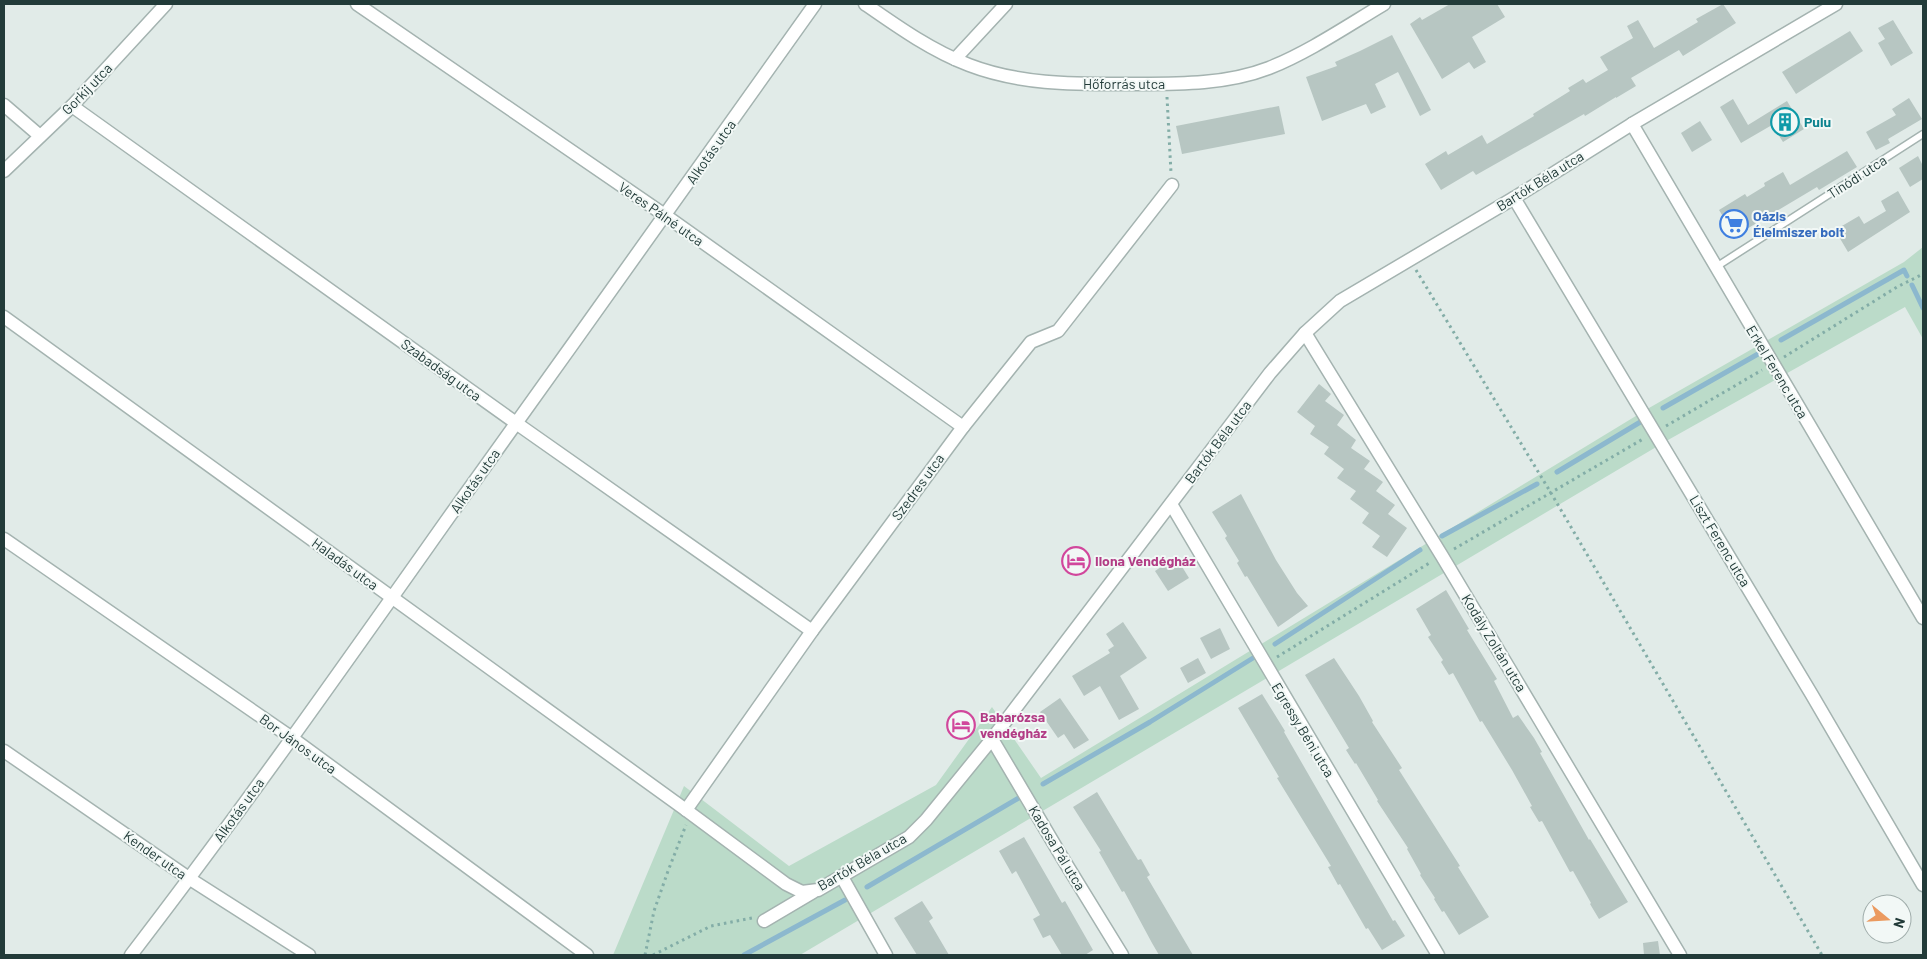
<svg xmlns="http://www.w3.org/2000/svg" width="1927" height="959" font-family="Barlow,sans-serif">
	<rect width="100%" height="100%" fill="#e1ebe8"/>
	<polygon fill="#bbdbc9" points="1923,247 1923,339 1905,307 1668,440 800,955 613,955 684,786 789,866 936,785 992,707 1041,778 1649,408 1904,262"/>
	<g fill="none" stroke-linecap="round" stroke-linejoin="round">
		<g stroke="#8cb8ce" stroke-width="5">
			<polyline points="1912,285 1923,308"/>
			<polyline points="1781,340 1904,270 1907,276"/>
			<polyline points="1663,408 1758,354"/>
			<polyline points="1557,472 1642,421"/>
			<polyline points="1442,536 1537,484"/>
			<polyline points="1275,644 1420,550"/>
			<polyline points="1043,784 1150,722 1253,658"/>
			<polyline points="867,887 1022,796"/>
			<polyline points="744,955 845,900"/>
		</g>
	</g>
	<g fill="#b7c6c2">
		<polygon points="1450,4 1497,4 1505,17 1472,37 1486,62 1474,69 1469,62 1442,79 1410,24 1420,17 1422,20"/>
		<polygon points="1723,4 1736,23 1683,56 1679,50 1631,78 1636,86 1616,98 1616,97 1585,116 1584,114 1476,175 1473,171 1441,190 1425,164 1446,151 1448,155 1482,135 1487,144 1534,116 1533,114 1570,91 1568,88 1583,79 1586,83 1608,70 1600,57 1633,38 1627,26 1638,20 1654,48 1698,22 1696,19"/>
		<polygon points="1893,20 1913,53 1891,66 1878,43 1885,39 1878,28"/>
		<polygon points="1850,31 1863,51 1796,94 1782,72"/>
		<polygon points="1392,35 1431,110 1420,116 1398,72 1375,84 1386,107 1371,114 1366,104 1322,121 1306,77 1337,66 1335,62 1360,51"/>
		<polygon points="1909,98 1922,119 1888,139 1890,143 1876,150 1866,132 1896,115 1892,109"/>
		<polygon points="1733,99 1748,125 1787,101 1804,129 1783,142 1772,125 1741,143 1720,107"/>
		<polygon points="1279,106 1285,134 1182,154 1176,126"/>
		<polygon points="1700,121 1712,140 1692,152 1681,133"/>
		<polygon points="1847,151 1857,167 1819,190 1817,187 1735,236 1719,210 1745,194 1747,197 1765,186 1764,183 1783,172 1790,185"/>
		<polygon points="1918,156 1923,166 1923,179 1910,187 1899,168"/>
		<polygon points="1898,191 1910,212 1848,252 1835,230 1859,216 1864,224 1886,211 1881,201"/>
		<polygon points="1319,384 1331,394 1325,401 1344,415 1337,425 1356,440 1351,448 1370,461 1364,469 1383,482 1376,491 1395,505 1388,514 1407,528 1387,557 1372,547 1380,536 1362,523 1369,513 1350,499 1356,491 1337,478 1344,469 1324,454 1329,447 1310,434 1315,426 1297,412"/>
		<polygon points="1241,494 1276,560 1297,593 1308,606 1278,627 1247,576 1245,577 1237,563 1239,561 1225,538 1227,536 1212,512"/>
		<polygon points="1176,557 1189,578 1168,591 1155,571"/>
		<polygon points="1446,590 1469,629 1467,630 1497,679 1494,681 1513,718 1518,715 1534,738 1542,752 1540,753 1589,840 1590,839 1628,902 1599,919 1590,904 1591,903 1573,871 1570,872 1542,821 1539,822 1530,807 1532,806 1512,770 1482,721 1480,722 1453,673 1449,675 1441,662 1443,660 1428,637 1431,635 1416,609"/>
		<polygon points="1123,622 1147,658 1120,676 1139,709 1119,720 1100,686 1084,696 1072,676 1110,653 1108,650 1114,646 1106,634"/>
		<polygon points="1220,628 1230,649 1211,659 1200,638"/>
		<polygon points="1198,658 1206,673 1188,683 1180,668"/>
		<polygon points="1334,658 1359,696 1373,721 1372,722 1402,768 1399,770 1460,866 1458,867 1489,917 1459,935 1444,911 1442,912 1434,899 1435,898 1420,875 1421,874 1407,849 1408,848 1377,801 1378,800 1356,763 1355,764 1346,750 1349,748 1305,675"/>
		<polygon points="1262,694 1285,731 1284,732 1393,921 1395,920 1405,936 1382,950 1368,928 1366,929 1340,884 1338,885 1328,867 1331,866 1277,778 1279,777 1238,708"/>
		<polygon points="1060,698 1089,740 1074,749 1064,734 1058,738 1040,712"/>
		<polygon points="1097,792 1138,860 1141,859 1150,875 1147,877 1193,955 1159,955 1152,943 1124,891 1122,892 1099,852 1101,851 1073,807"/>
		<polygon points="1024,837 1062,903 1065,901 1093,950 1085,955 1062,955 1050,935 1043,938 1033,919 1040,915 1016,871 1012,874 999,851"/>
		<polygon points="922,901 933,918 929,921 949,955 917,955 894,918"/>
		<polygon points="1658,941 1660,955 1644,955 1643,943"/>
	</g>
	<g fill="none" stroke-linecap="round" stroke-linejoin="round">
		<defs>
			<polyline id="lane" points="1716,267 1923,134"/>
			<g id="street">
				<polyline points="357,4 666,216 963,427"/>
				<path d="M865 4C898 27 932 51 969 65 1021 85 1076 84 1130 84 1176 84 1225 85 1269 68 1309 52 1347 26 1384 4"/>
				<polyline points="955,59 1006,4"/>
				<polyline points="4,105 40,136"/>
				<polyline points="72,106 516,423 812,631"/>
				<polyline points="1632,124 1923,618"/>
				<polyline points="4,171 72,106 166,4"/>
				<polyline points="1514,198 1812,695 1923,885"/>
				<polyline points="4,317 686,810 786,884 802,892 818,890 909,837 926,820 992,739 1270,373 1305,333 1340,301 1514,198 1632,124 1836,4"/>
				<polyline points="1305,333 1442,556 1680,955"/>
				<polyline points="1171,504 1438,955"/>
				<polyline points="4,539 292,738 587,955"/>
				<polyline points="992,739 1060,854 1122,955"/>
				<polyline points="4,751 190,879 309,955"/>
				<polyline points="686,810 812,631 963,427 1031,342 1058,331 1172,185"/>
				<polyline points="842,877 886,955"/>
				<polyline points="764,921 813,892"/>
				<path d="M131 955C241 812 345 664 449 517 571 346 694 176 815 4"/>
			</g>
		</defs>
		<use href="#lane" stroke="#a4b3b0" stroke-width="9"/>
		<use href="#street" stroke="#a4b3b0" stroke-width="15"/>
		<g stroke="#83ada7" stroke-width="3" stroke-dasharray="2.5 4" stroke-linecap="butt">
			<polyline points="1167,97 1171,173"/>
			<polyline points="1416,270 1551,493 1822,955"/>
			<polyline points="1784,357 1897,287 1923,274"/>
			<polyline points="1666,426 1762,370"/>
			<polyline points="1454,549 1643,439"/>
			<polyline points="1277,657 1431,562"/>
			<polyline points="645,955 654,911 668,871 686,825"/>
			<polyline points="653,955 711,926 752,918"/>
		</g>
		<use href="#lane" stroke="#fff" stroke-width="6"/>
		<use href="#street" stroke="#fff" stroke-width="12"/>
	</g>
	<defs>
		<symbol id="building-ring" viewBox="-11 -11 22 22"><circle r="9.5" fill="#f2f8f6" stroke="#0f9aa8" stroke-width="1.5"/><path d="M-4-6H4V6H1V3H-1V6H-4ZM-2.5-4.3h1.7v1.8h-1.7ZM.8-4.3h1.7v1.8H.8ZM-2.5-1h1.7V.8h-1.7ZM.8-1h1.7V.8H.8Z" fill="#0f9aa8"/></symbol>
		<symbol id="supermarket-ring" viewBox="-11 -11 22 22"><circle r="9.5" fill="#f2f8f6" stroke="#3f7fe0" stroke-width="1.5"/><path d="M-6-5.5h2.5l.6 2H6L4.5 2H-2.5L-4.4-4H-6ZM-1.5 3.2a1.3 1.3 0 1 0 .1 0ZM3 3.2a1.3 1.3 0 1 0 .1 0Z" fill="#3f7fe0"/></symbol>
		<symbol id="hotel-ring" viewBox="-11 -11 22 22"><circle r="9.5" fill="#f2f8f6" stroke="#d1479c" stroke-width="1.5"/><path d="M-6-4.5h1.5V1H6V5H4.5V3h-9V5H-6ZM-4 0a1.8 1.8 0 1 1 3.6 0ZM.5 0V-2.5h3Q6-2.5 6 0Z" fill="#d1479c"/></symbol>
	</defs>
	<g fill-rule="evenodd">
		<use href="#building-ring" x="1769" y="106" width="32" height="32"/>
		<use href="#supermarket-ring" x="1718" y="208" width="32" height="32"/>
		<use href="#hotel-ring" x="1060" y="545" width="32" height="32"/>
		<use href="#hotel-ring" x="945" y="709" width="32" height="32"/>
	</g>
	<g text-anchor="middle" stroke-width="4" stroke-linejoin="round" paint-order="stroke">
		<g font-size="14" fill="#223b39" stroke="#f2f8f6">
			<text x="1124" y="89">Hőforrás utca</text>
			<text transform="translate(87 89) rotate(-46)" y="5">Gorkij utca</text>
			<text transform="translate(711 152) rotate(-55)" y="5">Alkotás utca</text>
			<text transform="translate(1857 177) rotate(-33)" y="5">Tinódi utca</text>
			<text transform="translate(1540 181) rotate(-32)" y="5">Bartók Béla utca</text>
			<text transform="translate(661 214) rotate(35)" y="5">Veres Pálné utca</text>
			<text transform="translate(441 370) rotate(36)" y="5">Szabadság utca</text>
			<text transform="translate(1777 372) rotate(59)" y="5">Erkel Ferenc utca</text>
			<text transform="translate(1218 442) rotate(-53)" y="5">Bartók Béla utca</text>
			<text transform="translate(475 481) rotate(-55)" y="5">Alkotás utca</text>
			<text transform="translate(918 487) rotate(-54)" y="5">Szedres utca</text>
			<text transform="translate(1720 541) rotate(59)" y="5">Liszt Ferenc utca</text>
			<text transform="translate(345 564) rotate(36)" y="5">Haladás utca</text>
			<text transform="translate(1494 643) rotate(59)" y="5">Kodály Zoltán utca</text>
			<text transform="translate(1303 730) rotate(59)" y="5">Egressy Béni utca</text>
			<text transform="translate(298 744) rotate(36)" y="5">Bor János utca</text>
			<text transform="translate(239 810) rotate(-54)" y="5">Alkotás utca</text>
			<text transform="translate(1057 848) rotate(59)" y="5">Kadosa Pál utca</text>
			<text transform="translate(155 855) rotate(35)" y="5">Kender utca</text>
			<text transform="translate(862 862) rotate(-30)" y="5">Bartók Béla utca</text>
		</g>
		<g font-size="14" font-weight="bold" fill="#0d838f" stroke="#f2f8f6" text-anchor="start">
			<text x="1804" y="127">Puiu</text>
		</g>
		<g font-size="14" font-weight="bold" fill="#366cbe" stroke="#f2f8f6" text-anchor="start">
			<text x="1753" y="221">Oázis<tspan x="1753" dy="16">Élelmiszer bolt</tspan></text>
		</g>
		<g font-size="14" font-weight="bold" fill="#b23c85" stroke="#f2f8f6" text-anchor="start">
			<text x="1095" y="566">Ilona Vendégház</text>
			<text x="980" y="722">Babarózsa<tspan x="980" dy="16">vendégház</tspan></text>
		</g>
	</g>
	<rect width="1927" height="959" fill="none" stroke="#223b39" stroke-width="10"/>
	<g transform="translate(1887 919) rotate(108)"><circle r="24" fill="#f2f8f6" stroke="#9facaa"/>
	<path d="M0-4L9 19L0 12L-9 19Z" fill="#eb9a5f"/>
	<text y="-8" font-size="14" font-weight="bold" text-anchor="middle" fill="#223b39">N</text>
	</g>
</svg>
